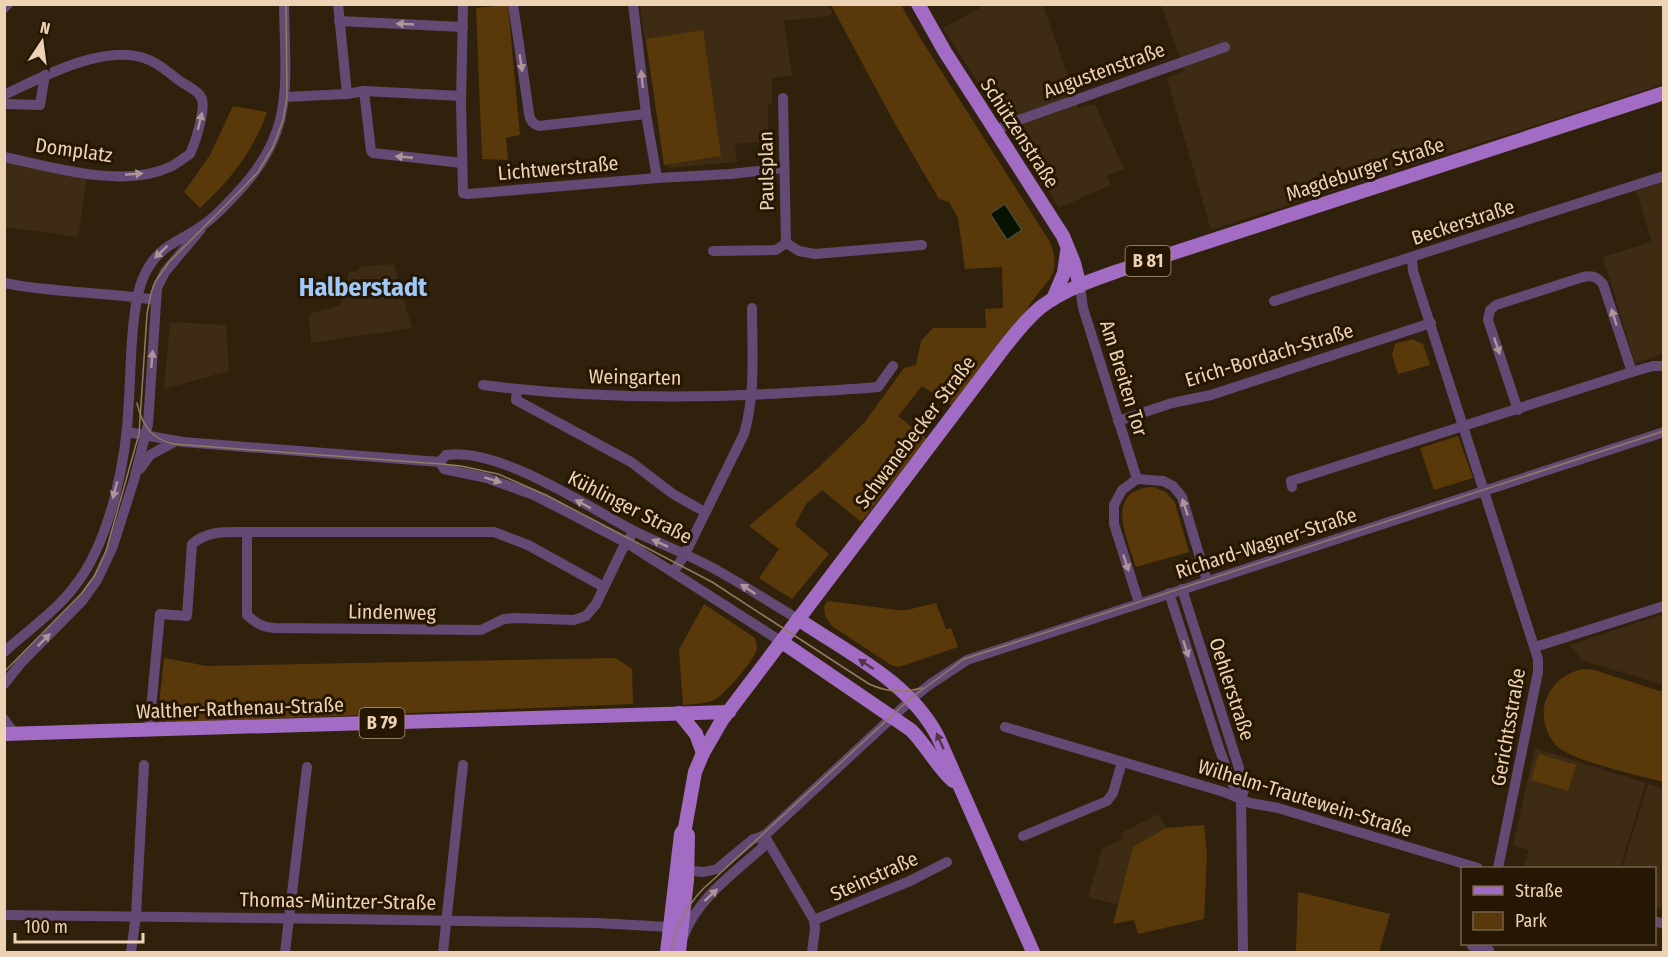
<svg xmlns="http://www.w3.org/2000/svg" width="1668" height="957" font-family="'Fira Sans Condensed',sans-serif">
	<rect width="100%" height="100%" fill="#30210c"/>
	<g fill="#3e2b14">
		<polygon points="640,5 828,5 834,15 784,21 792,75 772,78 772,104 768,104 768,141 735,144 737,162 669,168 664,165"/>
		<polygon points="985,5 1043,5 1079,108 1095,104 1124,169 1107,175 1110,185 1059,208 943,28"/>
		<polygon points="1161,5 1663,5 1663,84 1211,230 1167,78 1185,71"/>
		<polygon points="5,159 87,176 78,237 5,227"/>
		<polygon points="1663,181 1663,354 1635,363 1603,257 1652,242 1636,190"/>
		<polygon points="394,264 412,328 311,343 309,321 311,313 341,305 349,272 358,271 360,267"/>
		<polygon points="170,322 226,325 229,371 164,389"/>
		<polygon points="1663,614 1663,685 1582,660 1570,645"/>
		<polygon points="1535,748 1646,783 1620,868 1523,868 1529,850 1513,845"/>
		<polygon points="1648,784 1663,789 1663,910 1655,907 1654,868 1622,868"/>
		<polygon points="1158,814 1166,828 1133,847 1118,905 1088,897 1102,849 1123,838 1121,833"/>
	</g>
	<g fill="#593909">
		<polygon points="508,5 520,135 506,138 508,160 482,159 476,8"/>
		<path d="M831 5H901L919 36 1050 242C1064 279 1043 281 1028 308L952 406 922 386 898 416 927 439 861 522 822 490 806 504 795 525 829 554 792 599 759 578 779 549 749 526 818 468 864 423 904 368 916 365 921 341 933 328H986L985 309 1003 308 1002 267 965 269 958 218 949 202 939 199 895 124Z"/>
		<polygon points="703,30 721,156 664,165 646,39"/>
		<path d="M233 106 267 112C254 150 230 181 200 208L184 192 210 155Z"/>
		<polygon points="1412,339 1423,344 1430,365 1398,374 1392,355 1395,344"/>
		<polygon points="1458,436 1473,478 1434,490 1420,448"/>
		<path d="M1153 487 1166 492 1175 503 1189 552 1136 567C1127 538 1103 490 1153 487Z"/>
		<polygon points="827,601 898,610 907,610 936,603 946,629 951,628 958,647 899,667 891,665 832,626 825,616 824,607"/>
		<path d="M704 604 755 638C756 643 758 646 756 652 751 663 723 697 712 701 703 704 692 704 683 705L679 650Z"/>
		<polygon points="164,658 207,666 616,658 632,669 633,704 157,723"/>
		<path d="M1583 669 1594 670 1663 692V782C1639 775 1575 762 1558 747 1546 736 1540 715 1546 700 1553 682 1565 673 1583 669Z"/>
		<polygon points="1539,754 1576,765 1568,791 1531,780"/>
		<polygon points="1204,825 1207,855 1204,919 1138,934 1134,920 1113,924 1133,847 1166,828"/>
		<polygon points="1298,892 1390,914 1379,952 1296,952"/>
	</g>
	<polygon fill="#081201" stroke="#4d4c36" stroke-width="1.5" points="1005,204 1022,230 1007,240 990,214"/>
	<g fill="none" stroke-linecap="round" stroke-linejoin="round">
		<g stroke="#634a74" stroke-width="10">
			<polyline points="338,4 347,94 364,91 371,151 373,153 462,163"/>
			<polyline points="463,4 461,103 463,193 468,194 657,178 731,174 783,168"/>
			<path d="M513 4 528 106C529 115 529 123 539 126L646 114"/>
			<polyline points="633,4 646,114 657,178"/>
			<polyline points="4,8 8,4"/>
			<polyline points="339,21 463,27"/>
			<polyline points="364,91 461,96"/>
			<path d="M4 95C42 77 103 44 144 58 160 63 169 74 183 83 189 87 197 90 201 97 207 107 195 143 190 154 183 158 177 164 170 167 122 189 54 167 4 157"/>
			<polyline points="285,97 347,94"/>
			<polyline points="783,98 786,243 799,251 815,254 922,245"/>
			<polyline points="4,104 40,105 45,75"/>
			<polyline points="996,130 1013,122 1225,47"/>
			<polyline points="713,251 776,250 786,243"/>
			<polyline points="1412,258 1413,271 1538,659 1538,672 1498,868"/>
			<path d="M4 283C54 293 105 292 155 300"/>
			<polyline points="1080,286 1083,308 1137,479"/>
			<polyline points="1274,301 1664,176"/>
			<path d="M483 385C584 398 685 399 786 393 817 391 848 390 878 387L893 366"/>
			<polyline points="517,389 516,400 631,462 673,494 705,512"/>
			<path d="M1518 410 1488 320 1490 310 1496 305 1583 277C1593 275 1597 277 1603 284L1632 372"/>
			<polyline points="1118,421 1172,403 1211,395 1431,323"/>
			<path d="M127 432 183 442 440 462 446 455C499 447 586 506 634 531 662 545 693 556 720 572 747 587 772 604 798 619"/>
			<polyline points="440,462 444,469 487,478 534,495 627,543 782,642"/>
			<polyline points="140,469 150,455 174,442"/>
			<polyline points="1292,487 1291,481 1632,372 1653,366 1664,366"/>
			<path d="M247 532V615C256 623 262 627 274 628L481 630 504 619 516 618 574 620 586 616 596 604 622 550 634 531"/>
			<path d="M674 571 685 554 744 434C756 393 752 350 752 308"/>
			<polyline points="1182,589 1245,787 1241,799"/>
			<polyline points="1169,593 1219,748 1232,783 1241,799 1243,952"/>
			<polyline points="1139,603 1114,524 1114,505 1122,490 1137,479 1163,481 1173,486 1182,497 1207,581"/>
			<polyline points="1535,647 1664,606"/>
			<path d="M4 652C27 631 55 612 74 587 111 541 127 457 129 399 131 366 131 307 143 278 158 244 177 244 203 225 215 217 226 205 236 194 296 132 285 84 284 4"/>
			<polyline points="4,684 21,663 82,601 97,580 113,546 134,480 148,424 157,288 165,272 201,229"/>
			<polyline points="4,719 11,729 18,734"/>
			<polyline points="1005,727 1224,792 1250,803 1278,808 1478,868"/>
			<path d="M149 730 160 614 187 616 192 544C209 530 226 532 247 532H494L528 545 604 587"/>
			<polyline points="764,835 814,920 815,929 812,952"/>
			<polyline points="1023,836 1107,801 1113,793 1122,762"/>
			<polyline points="680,870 704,872 717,869 753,839 764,836 912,699 929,685 967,660 1664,432"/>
			<polyline points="4,915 343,919 596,923 670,927"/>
			<polyline points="814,920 910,881 947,862"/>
			<polyline points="1654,921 1664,924"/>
			<path d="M684 935C698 898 734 873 763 847L764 836"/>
			<polyline points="1473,944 1472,946 1489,950"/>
			<polyline points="131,952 136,915 144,765"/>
			<polyline points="285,952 307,767"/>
			<polyline points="443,952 463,765"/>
		</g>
		<g stroke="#a26cc4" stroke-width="14">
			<polyline points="918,4 945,52 1063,236 1074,263 1080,286"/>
			<polyline points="1053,299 1064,273 1067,252"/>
			<path d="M798 619C848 653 909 681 938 737L1033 952"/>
			<path d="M782 642 911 730C926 745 938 768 953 781"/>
			<polyline points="679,713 696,734 703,753"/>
			<polyline points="4,734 729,712"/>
			<path d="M667 952 681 834 685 828 695 772 703 753 722 720 1003 349C1015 334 1026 319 1041 307 1063 290 1092 280 1118 271L1664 93"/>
			<polyline points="679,952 687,880 688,835"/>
		</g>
		<g stroke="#917c62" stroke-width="1.5">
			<path d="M137 403C142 425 151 439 174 444L441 464 461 466 498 474 546 495 712 582 869 684C886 692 904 693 922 688"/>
			<polyline points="4,672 81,594 95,575 106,551 139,434 147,314 151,293 155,282 169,262 244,187 258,172 273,147 283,120 287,97 286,4"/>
			<path d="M671 952C675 927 685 908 703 889L911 698 964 659 1664 431"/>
		</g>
	</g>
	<defs><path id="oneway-solid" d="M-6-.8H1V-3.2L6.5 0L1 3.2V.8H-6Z" transform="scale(1.5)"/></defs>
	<g fill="#af9597">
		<use href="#oneway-solid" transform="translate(405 24) rotate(-177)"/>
		<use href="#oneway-solid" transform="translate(521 63) rotate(81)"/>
		<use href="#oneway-solid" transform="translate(642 79) rotate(-96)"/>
		<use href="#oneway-solid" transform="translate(200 121) rotate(-76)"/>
		<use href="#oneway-solid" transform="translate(404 157) rotate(-175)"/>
		<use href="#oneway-solid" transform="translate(134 174) rotate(-5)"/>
		<use href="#oneway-solid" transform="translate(161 252) rotate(136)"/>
		<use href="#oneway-solid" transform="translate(1614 317) rotate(-108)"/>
		<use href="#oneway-solid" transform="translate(1497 346) rotate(71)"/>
		<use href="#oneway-solid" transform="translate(152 359) rotate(-85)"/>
		<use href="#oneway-solid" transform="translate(493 480) rotate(17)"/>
		<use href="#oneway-solid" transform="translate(115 490) rotate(105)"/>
		<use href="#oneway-solid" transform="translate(583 504) rotate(-152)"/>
		<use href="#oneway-solid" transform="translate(1185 507) rotate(-108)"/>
		<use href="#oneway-solid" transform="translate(660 543) rotate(-155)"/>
		<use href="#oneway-solid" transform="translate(1126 563) rotate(72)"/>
		<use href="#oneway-solid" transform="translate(748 589) rotate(-147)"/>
		<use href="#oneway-solid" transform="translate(44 640) rotate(-45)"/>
		<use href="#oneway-solid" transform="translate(1186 649) rotate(72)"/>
		<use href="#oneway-solid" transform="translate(711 895) rotate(-43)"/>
	</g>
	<g fill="#513547">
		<use href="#oneway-solid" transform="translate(866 664) rotate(-147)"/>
		<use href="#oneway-solid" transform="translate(940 741) rotate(-114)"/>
	</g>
	<g text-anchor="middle" stroke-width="6" stroke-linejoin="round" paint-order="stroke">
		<g fill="#261704" stroke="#b19a7e" stroke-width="1.5">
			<rect x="1125.5" y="246" width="45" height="30" rx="4.5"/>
			<rect x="359.5" y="708" width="45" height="30" rx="4.5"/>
		</g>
		<g font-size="18" font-weight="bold" fill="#edd2b3">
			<text x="1148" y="267">B 81</text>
			<text x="382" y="729">B 79</text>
		</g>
		<g font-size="20" fill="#edd2b3" stroke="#261704">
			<text transform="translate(1104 70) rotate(-20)" y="7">Augustenstraße</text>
			<text transform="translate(1020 133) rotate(57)" y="7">Schützenstraße</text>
			<text transform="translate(74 150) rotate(8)" y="7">Domplatz</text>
			<text transform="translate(558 168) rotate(-5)" y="7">Lichtwerstraße</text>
			<text transform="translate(1365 169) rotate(-18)" y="7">Magdeburger Straße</text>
			<text transform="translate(766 171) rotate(-91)" y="7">Paulsplan</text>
			<text transform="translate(1463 222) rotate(-18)" y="7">Beckerstraße</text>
			<text transform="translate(1269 355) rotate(-17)" y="7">Erich-Bordach-Straße</text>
			<text transform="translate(635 377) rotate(1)" y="7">Weingarten</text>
			<text transform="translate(1124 378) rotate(73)" y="7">Am Breiten Tor</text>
			<text transform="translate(915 432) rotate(-53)" y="7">Schwanebecker Straße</text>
			<text transform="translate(630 507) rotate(27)" y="7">Kühlinger Straße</text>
			<text transform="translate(1266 543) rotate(-18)" y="7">Richard-Wagner-Straße</text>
			<text transform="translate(392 612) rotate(1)" y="7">Lindenweg</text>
			<text transform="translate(1232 689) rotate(72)" y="7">Oehlerstraße</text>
			<text transform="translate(240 708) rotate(-2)" y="7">Walther-Rathenau-Straße</text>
			<text transform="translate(1508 727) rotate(-80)" y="7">Gerichtsstraße</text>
			<text transform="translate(1305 798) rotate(17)" y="7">Wilhelm-Trautewein-Straße</text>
			<text transform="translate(874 876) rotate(-24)" y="7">Steinstraße</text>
			<text transform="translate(338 901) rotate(1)" y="7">Thomas-Müntzer-Straße</text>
		</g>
		<g font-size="26" font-weight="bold" fill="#9ec8f7" stroke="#261704">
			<text x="363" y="296">Halberstadt</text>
		</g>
	</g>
	<rect width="1668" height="957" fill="none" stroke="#edd2b3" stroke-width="12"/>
	<rect x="1461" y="867" width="195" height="78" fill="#261704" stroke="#76624a" stroke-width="1.5"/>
	<rect x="1473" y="886" width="30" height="9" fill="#a26cc4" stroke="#76624a" stroke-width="1.5"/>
	<text x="1515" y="897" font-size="18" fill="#edd2b3">Straße</text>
	<rect x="1473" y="912" width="30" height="18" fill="#593909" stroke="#76624a" stroke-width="1.5"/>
	<text x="1515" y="927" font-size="18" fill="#edd2b3">Park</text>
	<g transform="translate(42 42) rotate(13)" stroke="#261704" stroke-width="4.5" paint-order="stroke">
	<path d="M0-4.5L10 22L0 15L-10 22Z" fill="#edd2b3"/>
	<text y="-9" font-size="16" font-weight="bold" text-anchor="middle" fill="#edd2b3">N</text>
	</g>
	<path d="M15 933v9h128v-9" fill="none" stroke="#edd2b3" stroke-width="3"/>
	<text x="24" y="933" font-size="18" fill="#edd2b3" stroke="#261704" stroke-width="4.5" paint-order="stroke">100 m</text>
</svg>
